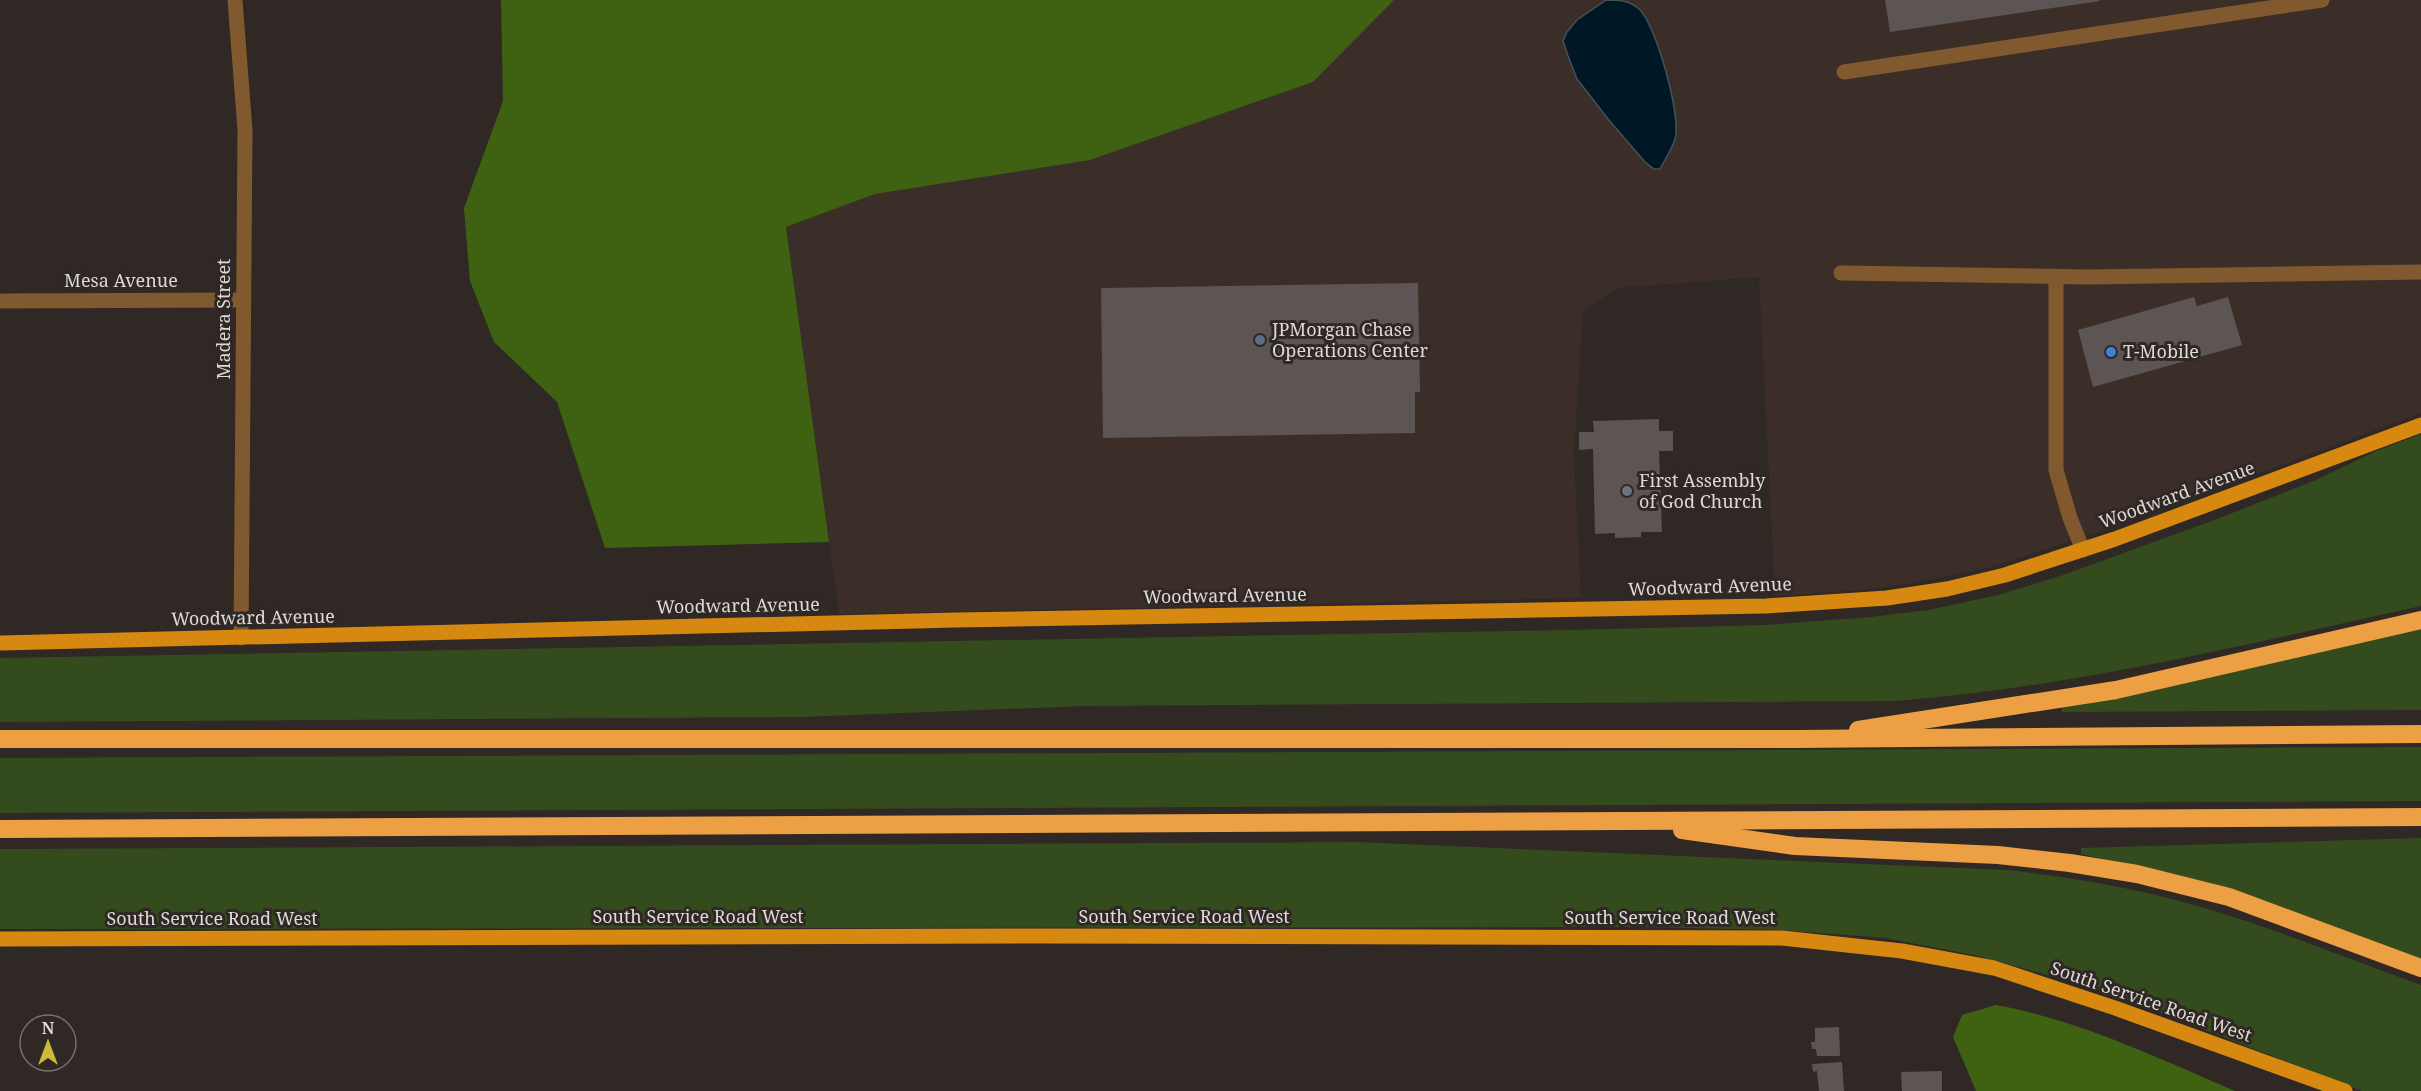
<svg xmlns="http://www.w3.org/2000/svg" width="2421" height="1091" font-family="'Noto Serif',serif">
	<rect width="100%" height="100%" fill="#2f2825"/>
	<polygon fill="#3b2e28" points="1394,0 2421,0 2421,413 2115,527 1987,568 1913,583 1864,590 1775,596 1759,277 1618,288 1583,310 1574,453 1581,598 839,614 786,227 875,194 1090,160 1313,82"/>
	<g fill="#344b1d">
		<path d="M2421 434V606C2248 644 2074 687 1897 701L1085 706 802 717 0 722V658L1571 630 1765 625 1870 617 1928 610 1998 595 2063 575 2217 519 2316 480 2376 451Z"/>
		<polygon points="2421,628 2421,710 2062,712 2062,705"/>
		<polygon points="2421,747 2421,801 0,813 0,758"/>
		<polygon points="2421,838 2421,959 2204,882 2081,854 2081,848"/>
		<path d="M1356 842 2007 870C2053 875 2098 882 2143 892 2238 913 2330 952 2421 985V1091H2362L2099 989 1974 955 1885 938 1780 930 1641 927 0 929V849Z"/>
	</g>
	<g fill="#3e6212">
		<polygon points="501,0 1394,0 1313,82 1090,160 875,194 786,227 829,542 605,548 557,402 494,342 470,281 464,208 503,101"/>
		<path d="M1996 1005C2079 1020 2158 1058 2235 1091H1976L1953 1037 1962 1015Z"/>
	</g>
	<path fill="#001725" stroke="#43525a" stroke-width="1.5" d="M1606 0C1619 0 1630 0 1640 10 1656 26 1682 117 1675 139 1672 149 1665 159 1660 169H1654L1645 162 1608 119 1577 79 1568 56 1563 41 1567 32 1577 20Z"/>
	<g fill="#5d5553">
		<polygon points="1885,0 2099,0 2100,1 1890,32"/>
		<polygon points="1418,283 1420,392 1415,392 1415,433 1103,438 1101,288"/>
		<polygon points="2194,297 2197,306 2228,297 2242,345 2093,387 2078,330"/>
		<polygon points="1659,419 1659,431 1673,431 1673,451 1659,451 1662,532 1641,532 1641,537 1615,538 1615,533 1595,534 1593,449 1579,450 1579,432 1594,432 1593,421"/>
		<polygon points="1839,1027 1840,1056 1817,1056 1816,1049 1812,1049 1811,1042 1815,1042 1815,1028"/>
		<polygon points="1842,1062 1844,1091 1819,1091 1817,1071 1813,1072 1812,1064"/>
		<polygon points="1942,1071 1942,1091 1902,1091 1901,1072"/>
	</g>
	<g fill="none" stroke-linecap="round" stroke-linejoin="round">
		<g stroke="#805a2e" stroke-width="15">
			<polyline points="235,0 245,130 241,638"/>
			<polyline points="1844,72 2322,0"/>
			<polyline points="1841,273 2089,277 2421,272"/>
			<polyline points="2056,277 2056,470 2070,518 2083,550"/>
			<polyline points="0,301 243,300"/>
		</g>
		<g stroke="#d78810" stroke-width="15">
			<polyline points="0,643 956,620 1766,606 1887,598 1947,589 2005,575 2115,539 2421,425"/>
			<polyline points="0,939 1046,936 1782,938 1902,951 1994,968 2115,1008 2345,1091"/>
		</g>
		<g stroke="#eca043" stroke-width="18">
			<polyline points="1858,730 2116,690 2421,620"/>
			<polyline points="0,739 1795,739 2421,734"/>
			<polyline points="0,829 2421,817"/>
			<polyline points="1682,830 1795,846 1998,855 2070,863 2137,874 2229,897 2421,968"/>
		</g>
	</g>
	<circle fill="#5c6f8a" stroke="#2f2825" stroke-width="2" cx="1260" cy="340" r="6"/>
	<circle fill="#3f7fe0" stroke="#2f2825" stroke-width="2" cx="2111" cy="352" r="6"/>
	<circle fill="#6b7280" stroke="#2f2825" stroke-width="2" cx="1627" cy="491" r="6"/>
	<g text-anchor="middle" stroke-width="6" stroke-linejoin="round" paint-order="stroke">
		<g font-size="18" fill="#dedad7" stroke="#2f2825">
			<text x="121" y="287">Mesa Avenue</text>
			<text transform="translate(224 319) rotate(-90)" y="6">Madera Street</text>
			<text transform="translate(2177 495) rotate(-20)" y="6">Woodward Avenue</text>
			<text transform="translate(1710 587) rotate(-2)" y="6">Woodward Avenue</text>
			<text transform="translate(1225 596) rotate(-1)" y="6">Woodward Avenue</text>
			<text transform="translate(738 606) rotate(-1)" y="6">Woodward Avenue</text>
			<text transform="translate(253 618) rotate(-1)" y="6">Woodward Avenue</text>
			<text x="698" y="923">South Service Road West</text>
			<text x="1184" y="923">South Service Road West</text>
			<text x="1670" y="924">South Service Road West</text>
			<text x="212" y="925">South Service Road West</text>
			<text transform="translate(2151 1002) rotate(19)" y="6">South Service Road West</text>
		</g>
		<g font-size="18" fill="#dedad7" stroke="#2f2825" text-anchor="start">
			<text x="1272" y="336">JPMorgan Chase<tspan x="1272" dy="21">Operations Center</tspan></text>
			<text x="2123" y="358">T-Mobile</text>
			<text x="1639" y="487">First Assembly<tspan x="1639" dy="21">of God Church</tspan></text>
		</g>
	</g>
	<g transform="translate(48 1043)"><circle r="28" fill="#2f2825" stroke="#756f6c" stroke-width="1.5"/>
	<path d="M0-4.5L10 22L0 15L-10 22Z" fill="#caba39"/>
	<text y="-9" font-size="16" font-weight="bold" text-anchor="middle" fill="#dedad7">N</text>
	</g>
</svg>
